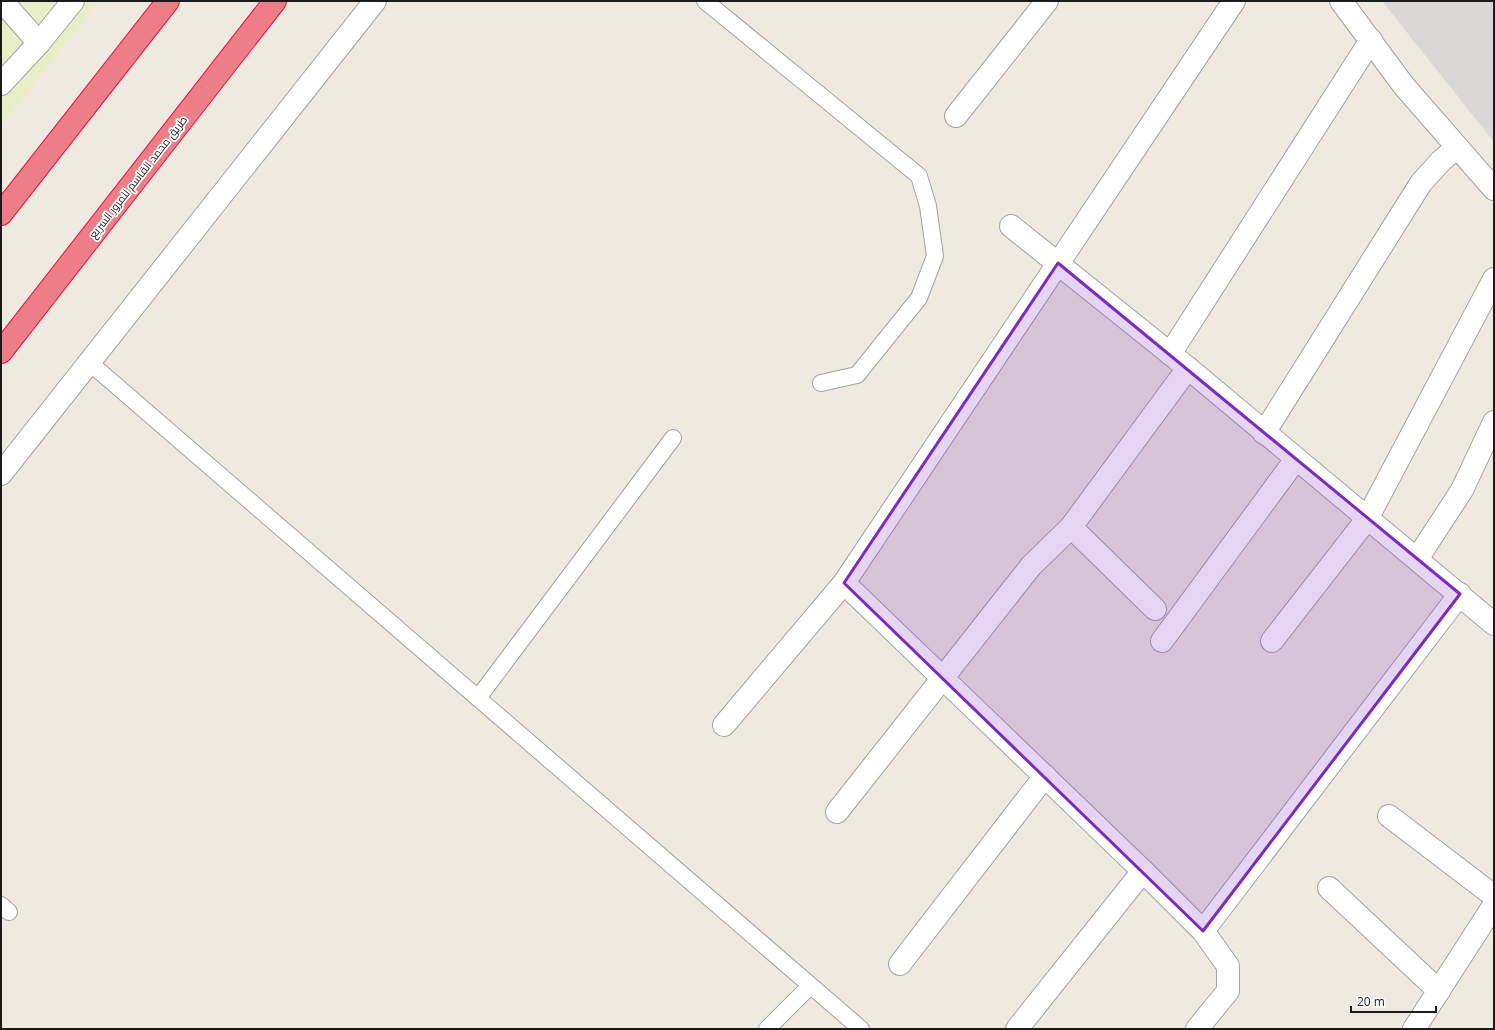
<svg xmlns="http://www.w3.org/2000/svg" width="1495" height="1030" font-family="'Open Sans',Cairo,sans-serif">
	<rect width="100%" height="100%" fill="#eeeadf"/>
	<polygon fill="#d9d8d7" points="1382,1 1494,1 1494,142"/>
	<polygon fill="#e8efc7" points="1,1 99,1 1,125"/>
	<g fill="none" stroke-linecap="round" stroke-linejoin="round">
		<defs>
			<g id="lane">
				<polyline points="705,1 919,176 928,206 935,256 919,298 857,375 821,383"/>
				<polyline points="90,363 861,1029"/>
				<polyline points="478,698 673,438"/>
				<polyline points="1,905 9,912"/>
				<polyline points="767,1029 810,986"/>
			</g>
			<g id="street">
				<polyline points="2,1 39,43"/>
				<polyline points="1341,1 1404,86 1494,189"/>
				<polyline points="1,84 39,43 73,1"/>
				<polyline points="956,116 1047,1"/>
				<polyline points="1011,226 1188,368 1494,624"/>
				<polyline points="1170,354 1371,40"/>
				<polyline points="1264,433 1421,183 1441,161 1457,147"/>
				<polyline points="1,474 375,1"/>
				<polyline points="1071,527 1155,609"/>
				<polyline points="1417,559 1462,490 1494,422"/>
				<polyline points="844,583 1143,871 1203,931 1228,966 1228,991 1197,1029"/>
				<polyline points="1162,641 1296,459"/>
				<polyline points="1272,641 1367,519 1494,279"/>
				<polyline points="724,725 844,583 1234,1"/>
				<polyline points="837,812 1031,566 1071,527 1188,368"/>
				<polyline points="1389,816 1494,896"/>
				<polyline points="1329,888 1439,991"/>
				<polyline points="1203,931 1460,594"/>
				<polyline points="900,964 1045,776"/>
				<polyline points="1017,1029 1143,871"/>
				<polyline points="1414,1029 1494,905"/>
			</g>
			<g id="highway">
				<polyline points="1,214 168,1"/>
				<polyline points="1,352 275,1"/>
			</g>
		</defs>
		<use href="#lane" stroke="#a2a2a2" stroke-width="18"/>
		<use href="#street" stroke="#a2a2a2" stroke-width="24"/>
		<use href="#highway" stroke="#e21546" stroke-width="24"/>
		<use href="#lane" stroke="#fff" stroke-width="16"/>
		<use href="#street" stroke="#fff" stroke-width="22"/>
		<use href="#highway" stroke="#ed7e87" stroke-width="22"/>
	</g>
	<path fill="#7b2cbf" fill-opacity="0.2" stroke="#7b2cbf" stroke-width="3" stroke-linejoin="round" d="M1058 263 1460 594 1203 931 844 583Z"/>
	<g text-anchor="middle" stroke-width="3.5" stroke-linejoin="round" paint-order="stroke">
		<g font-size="11" fill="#1b1b1b" stroke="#fff">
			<text transform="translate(138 177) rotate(-52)" y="4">طريق محمد القاسم للمرور السريع</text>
		</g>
	</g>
	<rect width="1495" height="1030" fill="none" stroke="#1b1b1b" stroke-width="4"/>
	<path d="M1351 1006v6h85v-6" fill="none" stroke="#1b1b1b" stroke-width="2"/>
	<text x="1357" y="1006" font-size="12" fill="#1b1b1b" stroke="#ffffff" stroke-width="3" paint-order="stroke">20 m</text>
</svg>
